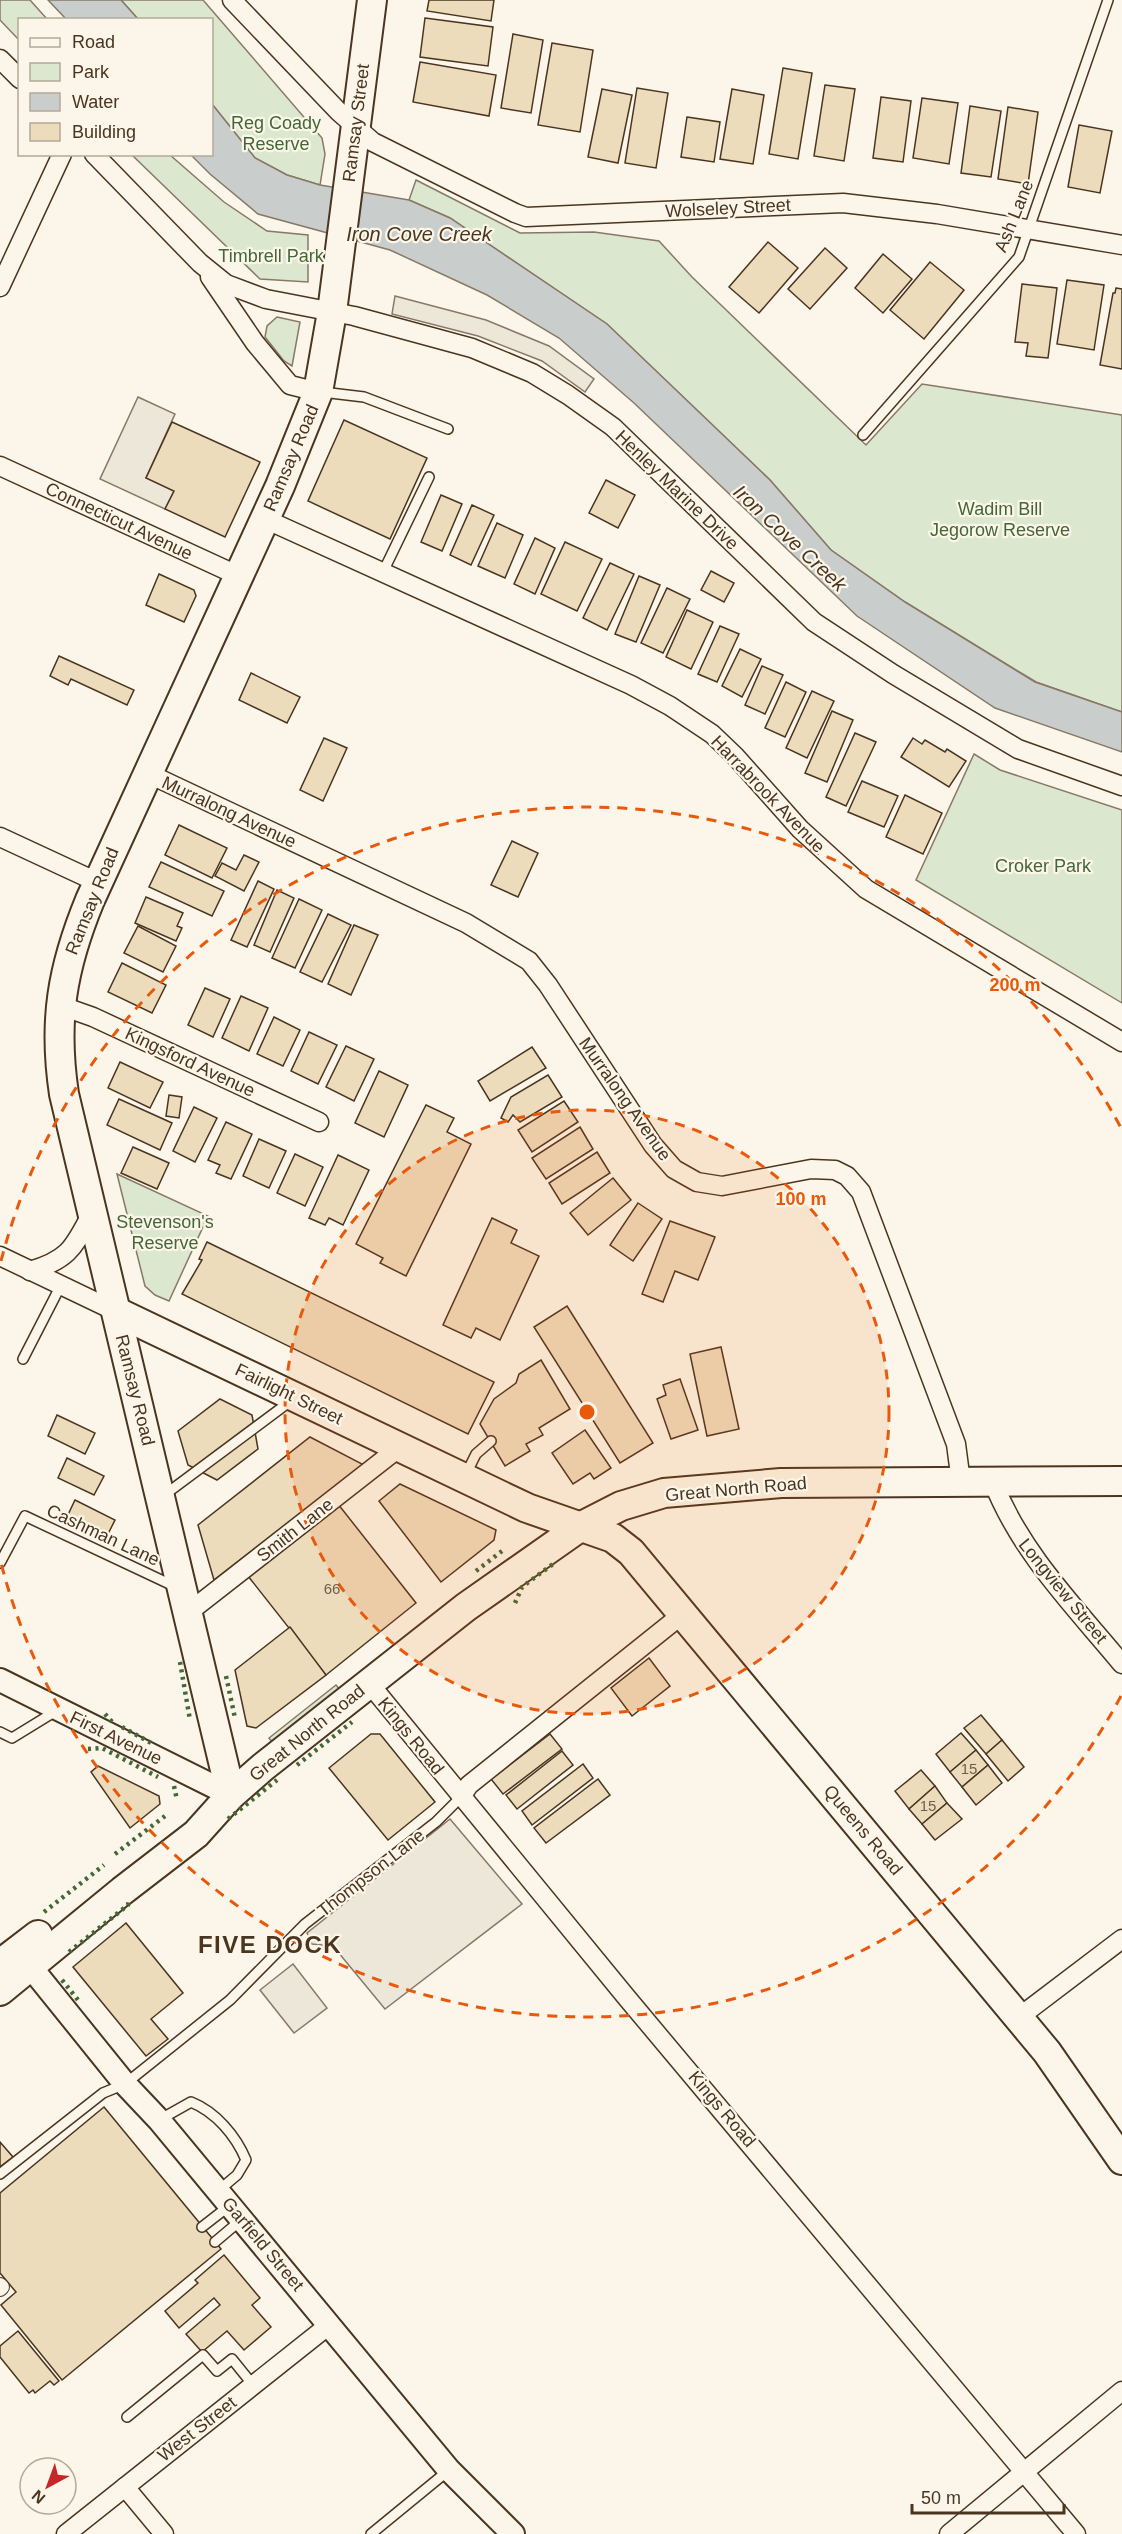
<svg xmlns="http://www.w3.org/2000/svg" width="1122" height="2534" font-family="Helvetica,sans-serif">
	<rect width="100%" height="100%" fill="#fbf6e9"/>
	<g fill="#dce7d0" stroke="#887966" stroke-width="1.5">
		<polygon points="0,0 30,0 47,19 20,20 19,40 0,20"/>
		<polygon points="121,0 203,0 322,138 325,154 320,185 287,175 255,158 212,104 212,20 138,19"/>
		<polygon points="132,155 170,155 224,202 267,231 308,235 308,282 260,279"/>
		<polygon points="416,180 520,233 594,232 659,241 692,277 866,445 922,384 1122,415 1122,712 1036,682 905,602 831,550 770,480 607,324 450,218 409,200"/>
		<polygon points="277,317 300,322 292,366 284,361 265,337 267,326"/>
		<polygon points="974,754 1000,770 1122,810 1122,1003 916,880"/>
		<polygon points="117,1174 208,1216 169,1301 155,1295 145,1286"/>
		<polygon points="336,1685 340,1690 273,1743 269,1738"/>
	</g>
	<g fill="#ede7d9" stroke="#887966" stroke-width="1.5">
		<polygon points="395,296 486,320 549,346 594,379 585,392 542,361 478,336 392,314"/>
		<polygon points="138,397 175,414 146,478 174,491 165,509 100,479"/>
		<polygon points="450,1819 522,1904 385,2009 333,1946 312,1944 307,1933"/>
		<polygon points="293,1964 327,2008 294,2033 260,1990"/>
	</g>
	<g fill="#c9cecd" stroke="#887966" stroke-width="1.5">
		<polygon points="48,0 121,0 138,19 66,19"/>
		<polygon points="212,104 255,158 287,175 320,185 409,200 450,218 607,324 770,480 831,550 905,602 1035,682 1122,712 1122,752 995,708 857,616 634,403 559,338 487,295 390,250 258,214 210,174 191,155 212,154"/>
	</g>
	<g fill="#ecdcbc" stroke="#4a3520" stroke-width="1.5">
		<polygon points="429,0 494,0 491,21 427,11"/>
		<polygon points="425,18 493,27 488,66 420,57"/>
		<polygon points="513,34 543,40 531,113 501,108"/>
		<polygon points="552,43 593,50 580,132 538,125"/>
		<polygon points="420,62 496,75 489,116 413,102"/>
		<polygon points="783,68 812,73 798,159 769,154"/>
		<polygon points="825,85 855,89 844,161 814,156"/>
		<polygon points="637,88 668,93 656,168 625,163"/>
		<polygon points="602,89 632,95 618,163 588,157"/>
		<polygon points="732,89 764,95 753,164 720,159"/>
		<polygon points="881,97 911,101 903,162 873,158"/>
		<polygon points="922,98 958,103 949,164 913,158"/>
		<polygon points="970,106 1001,111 991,177 961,173"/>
		<polygon points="1008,107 1038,112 1028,184 998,179"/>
		<polygon points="687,117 720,122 714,162 681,157"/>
		<polygon points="1079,125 1112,131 1100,193 1068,187"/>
		<polygon points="768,242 798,268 759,313 729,287"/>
		<polygon points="825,248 847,268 810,309 788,289"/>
		<polygon points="883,254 912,279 883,313 855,288"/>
		<polygon points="930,262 964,290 924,339 890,310"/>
		<polygon points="1067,280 1104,285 1094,350 1057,344"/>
		<polygon points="1022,284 1057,288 1048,358 1026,356 1028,343 1015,342"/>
		<polygon points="1116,288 1122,289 1122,369 1100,365 1113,293 1115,293"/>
		<polygon points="344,420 427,458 390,539 308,501"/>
		<polygon points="172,422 260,462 225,537 165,509 174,491 146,478"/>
		<polygon points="606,480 635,495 618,528 589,513"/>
		<polygon points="441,495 462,504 442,551 421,542"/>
		<polygon points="472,505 494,515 471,565 450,555"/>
		<polygon points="497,523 523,535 505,578 478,566"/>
		<polygon points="535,538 555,548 535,594 514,584"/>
		<polygon points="565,542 602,559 577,611 541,594"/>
		<polygon points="610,563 634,574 607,630 583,618"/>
		<polygon points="711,571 734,583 724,602 701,590"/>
		<polygon points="159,574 194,590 196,596 184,622 146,605"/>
		<polygon points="639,576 660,585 636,642 615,634"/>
		<polygon points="667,588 690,599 663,653 641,643"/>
		<polygon points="687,610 713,622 691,669 666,657"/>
		<polygon points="720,626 739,634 717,682 698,674"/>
		<polygon points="740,649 761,659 742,697 722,686"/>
		<polygon points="59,656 134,690 127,705 71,679 68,685 50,676"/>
		<polygon points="762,666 783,675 765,714 745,705"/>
		<polygon points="251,673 300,697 287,723 239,700"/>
		<polygon points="786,682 806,692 785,737 765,728"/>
		<polygon points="812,691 834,701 807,758 786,748"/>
		<polygon points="832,711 853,720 827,782 805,773"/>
		<polygon points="855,733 876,742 846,806 826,797"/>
		<polygon points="324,738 347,748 323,801 300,790"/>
		<polygon points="913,738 922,744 925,740 945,752 947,749 966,761 949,787 901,757"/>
		<polygon points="862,781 898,796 884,827 848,812"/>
		<polygon points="905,795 942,813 923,854 886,837"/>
		<polygon points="179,825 227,848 212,878 165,855"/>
		<polygon points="512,841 538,853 518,897 491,885"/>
		<polygon points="244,855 259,862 244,891 215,876 222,863 236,870"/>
		<polygon points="161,862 224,891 212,916 149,887"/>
		<polygon points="258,881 274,889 247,947 231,940"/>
		<polygon points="277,890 294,898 270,952 254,945"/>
		<polygon points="146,897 183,913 177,926 182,928 176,941 135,923"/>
		<polygon points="299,899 322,910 295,968 272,958"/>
		<polygon points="328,914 351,925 322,982 300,972"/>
		<polygon points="354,925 378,935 351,995 328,984"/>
		<polygon points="138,926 176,946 163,972 124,953"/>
		<polygon points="122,963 166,985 152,1013 108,992"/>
		<polygon points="205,988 230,999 213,1037 188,1025"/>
		<polygon points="241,996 268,1008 249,1051 222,1038"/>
		<polygon points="274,1017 300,1030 283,1066 257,1054"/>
		<polygon points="309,1032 337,1045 318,1084 291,1071"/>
		<polygon points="346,1046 374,1059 354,1101 326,1087"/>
		<polygon points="532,1047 546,1068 490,1101 478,1081"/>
		<polygon points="120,1062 163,1082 150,1108 108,1088"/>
		<polygon points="379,1071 408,1085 384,1137 355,1123"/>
		<polygon points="548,1075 562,1097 520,1122 513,1115 508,1122 501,1118 511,1097"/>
		<polygon points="169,1095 182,1097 179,1118 166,1116"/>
		<polygon points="119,1099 172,1123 160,1150 107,1125"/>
		<polygon points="564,1101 578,1122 532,1152 518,1130"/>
		<polygon points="426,1105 454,1118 447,1132 471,1144 406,1276 380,1263 383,1258 356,1244"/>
		<polygon points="194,1107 217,1118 195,1162 173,1151"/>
		<polygon points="226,1122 252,1134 231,1179 216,1173 220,1165 208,1160"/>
		<polygon points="580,1127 593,1149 546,1179 532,1158"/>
		<polygon points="259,1139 286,1151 269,1188 243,1176"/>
		<polygon points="133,1147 169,1163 157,1189 121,1173"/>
		<polygon points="597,1152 610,1173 562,1204 549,1183"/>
		<polygon points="295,1154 323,1167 305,1206 277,1193"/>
		<polygon points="338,1155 369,1170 343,1225 329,1218 325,1225 309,1218"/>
		<polygon points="613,1178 631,1200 588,1235 570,1213"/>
		<polygon points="638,1203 662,1219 633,1261 610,1245"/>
		<polygon points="492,1218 517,1230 511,1243 539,1256 500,1340 476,1328 471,1338 443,1325"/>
		<polygon points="670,1221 715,1237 698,1280 675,1271 663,1302 642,1294"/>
		<polygon points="207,1242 494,1382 468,1434 182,1294 202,1260 199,1259"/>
		<polygon points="567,1306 653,1443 620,1463 534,1327"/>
		<polygon points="721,1347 739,1429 707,1436 690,1354"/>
		<polygon points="541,1360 570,1409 539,1428 543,1435 526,1444 530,1451 505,1466 480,1424 494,1399 516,1383 519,1374"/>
		<polygon points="680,1379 698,1430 671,1439 657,1399 666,1395 663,1385"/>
		<polygon points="220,1399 252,1415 258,1449 217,1480 188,1465 178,1431"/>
		<polygon points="57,1415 95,1433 85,1454 48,1436"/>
		<polygon points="585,1430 611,1468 594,1479 590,1473 573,1484 552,1453"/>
		<polygon points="310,1437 364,1465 214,1580 198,1525"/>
		<polygon points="67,1458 104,1476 94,1495 58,1478"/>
		<polygon points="400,1484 496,1530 494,1540 441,1582 379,1501"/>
		<polygon points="75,1500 115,1520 106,1538 66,1519"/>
		<polygon points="338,1504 416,1603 326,1675 248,1576"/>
		<polygon points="290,1627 326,1675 256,1728 247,1726 235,1670"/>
		<polygon points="649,1658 670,1686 632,1716 611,1688"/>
		<polygon points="981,1715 1002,1740 986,1754 964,1728"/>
		<polygon points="961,1733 976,1750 950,1772 936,1754"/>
		<polygon points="371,1734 380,1734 435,1802 388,1840 329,1768"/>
		<polygon points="550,1734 562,1749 503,1794 491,1779"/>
		<polygon points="1002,1740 1024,1767 1008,1781 986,1754"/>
		<polygon points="976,1750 988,1765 962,1787 950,1772"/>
		<polygon points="562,1751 573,1765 517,1809 506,1795"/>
		<polygon points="583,1764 593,1778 532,1825 522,1811"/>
		<polygon points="988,1765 1002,1783 976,1805 962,1787"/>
		<polygon points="98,1766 159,1796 160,1804 130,1828 91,1772"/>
		<polygon points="921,1770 935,1786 909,1809 895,1791"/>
		<polygon points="598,1779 610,1795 546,1843 534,1828"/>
		<polygon points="935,1786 947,1803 922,1824 909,1809"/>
		<polygon points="947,1803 962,1819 935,1840 922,1824"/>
		<polygon points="126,1923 183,1993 151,2019 168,2039 146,2056 73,1967"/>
		<polygon points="104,2107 221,2249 62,2380 1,2305 16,2292 0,2273 0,2193"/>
		<polygon points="0,2142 13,2157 0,2167"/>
		<polygon points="224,2255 260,2298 252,2305 271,2327 244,2350 227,2331 202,2352 186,2334 220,2305 214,2298 179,2328 165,2311 198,2283 195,2280"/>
		<polygon points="18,2331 59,2381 54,2385 50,2381 35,2393 33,2390 29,2393 0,2357 0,2346"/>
	</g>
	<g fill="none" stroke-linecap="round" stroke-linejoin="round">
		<defs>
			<g id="service">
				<polyline points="322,392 364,397 448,429"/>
				<polyline points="863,435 1019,257 1108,0"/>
				<polyline points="383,572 429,477"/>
				<polyline points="23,1359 61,1285"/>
				<polyline points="466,1474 476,1454 491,1441"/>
				<polyline points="163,1496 292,1400"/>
				<polyline points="0,1563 25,1516 176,1587"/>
				<polyline points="0,1732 12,1738 56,1711"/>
				<path d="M159 2120 191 2102C216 2112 236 2136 246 2160L237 2175 218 2191"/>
				<polyline points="0,2174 103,2093 125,2084 230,2000 305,1924 436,1822 461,1797"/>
				<polyline points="202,2227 229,2206"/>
				<polyline points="215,2242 241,2220"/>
				<polyline points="127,2417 203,2355 217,2371 232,2359 253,2385"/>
				<polyline points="371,2534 449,2470"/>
			</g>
			<polyline id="pedestrian" points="0,2285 2,2287 0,2289"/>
			<g id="minor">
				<polyline points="232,0 339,112 373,142 515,213 526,217 843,203 937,214 1122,245"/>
				<polyline points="0,59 20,79"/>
				<polyline points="94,154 200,263 226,284 266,299 354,316 472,348 532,373 568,395 613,427 814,622 893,674 1018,749 1122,786"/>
				<polyline points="210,277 255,343 290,385 318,392"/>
				<polyline points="0,287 62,154"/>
				<polyline points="0,466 239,576"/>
				<polyline points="265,519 631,685 670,706 712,734 735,756 800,829 866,889 1122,1042"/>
				<polyline points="147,773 466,923 529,961 548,985 653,1145 674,1169 697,1182 722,1186 811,1169 835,1170 847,1176 861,1192 956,1444 961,1482"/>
				<polyline points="0,837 97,882"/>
				<polyline points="59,1005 93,1017 319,1122"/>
				<polyline points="0,1256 117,1312"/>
				<path d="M30 1271C71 1259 74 1246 93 1211"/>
				<path d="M993 1482C1021 1553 1074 1606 1122 1664"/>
				<polyline points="189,1612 400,1447"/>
				<polyline points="369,1683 627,1998 1076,2534"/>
				<polyline points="461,1797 469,1785 684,1613"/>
				<polyline points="1018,2018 1122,1939"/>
				<polyline points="125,2487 164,2534"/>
				<polyline points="66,2534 329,2325"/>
				<polyline points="949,2534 1122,2391"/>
			</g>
			<g id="tertiary">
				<polyline points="0,1680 231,1795"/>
				<polyline points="21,1955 125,2084 159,2120 449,2470 513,2534"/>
			</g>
			<g id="primary">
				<polyline points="117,1312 527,1508 613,1538 631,1552 1047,2052 1122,2160"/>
				<path d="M231 1795 64 1094C53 1021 62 968 90 900L280 486 318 392 332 312 372 0"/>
				<polyline points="0,1964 38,1935"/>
				<polyline points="0,1991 122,1891 196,1834 231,1795 263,1767 466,1607 580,1527 621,1506 664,1493 781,1483 1122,1481"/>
			</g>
		</defs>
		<use href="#service" stroke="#4a3520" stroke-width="12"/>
		<use href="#pedestrian" stroke="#4a3520" stroke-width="16"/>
		<use href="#minor" stroke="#4a3520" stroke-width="21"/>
		<use href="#tertiary" stroke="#4a3520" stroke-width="26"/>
		<use href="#primary" stroke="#4a3520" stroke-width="32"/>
		<use href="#service" stroke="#fbf6e9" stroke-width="9"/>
		<use href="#pedestrian" stroke="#fbf6e9" stroke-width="14"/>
		<use href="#minor" stroke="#fbf6e9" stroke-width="18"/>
		<use href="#tertiary" stroke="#fbf6e9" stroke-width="22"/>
		<use href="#primary" stroke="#fbf6e9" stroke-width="28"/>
		<g stroke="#436837" stroke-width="4.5" stroke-dasharray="3 4.5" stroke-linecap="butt">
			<polyline points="476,1571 502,1551"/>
			<polyline points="515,1603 522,1587 553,1564"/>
			<polyline points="180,1662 190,1720"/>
			<polyline points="226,1676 235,1718"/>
			<polyline points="105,1714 113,1723"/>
			<polyline points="122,1727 153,1744"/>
			<polyline points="88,1749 102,1748 158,1777"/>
			<polyline points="297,1765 352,1722"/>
			<polyline points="174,1786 177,1800"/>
			<polyline points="228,1819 277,1780"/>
			<polyline points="115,1854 165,1816"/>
			<polyline points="44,1912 104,1865"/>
			<polyline points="69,1952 128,1905 129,1900"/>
			<polyline points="62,1980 78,2000"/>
		</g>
	</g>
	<circle cx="587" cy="1412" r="302" fill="#e8590c" fill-opacity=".12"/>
	<g fill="none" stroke="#e8590c" stroke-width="3" stroke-dasharray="10 8">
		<circle cx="587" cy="1412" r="302"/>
		<path d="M1121 1696A605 605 0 0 1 1 1563M1 1261A605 605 0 0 1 1121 1128"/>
	</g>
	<g text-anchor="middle" stroke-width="4.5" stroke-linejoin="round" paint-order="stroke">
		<g font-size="15" fill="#725f47">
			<text x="332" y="1594">66</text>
			<text x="969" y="1774">15</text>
			<text x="928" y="1811">15</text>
		</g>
		<g font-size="18" fill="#436837" stroke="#fbf6e9">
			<text x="276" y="129">Reg Coady<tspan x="276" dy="21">Reserve</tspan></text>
			<text x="271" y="262">Timbrell Park</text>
			<text x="1000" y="515">Wadim Bill<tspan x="1000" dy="21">Jegorow Reserve</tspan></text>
			<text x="1043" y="872">Croker Park</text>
			<text x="165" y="1228">Stevenson's<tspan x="165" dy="21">Reserve</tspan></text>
		</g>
		<g font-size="18" fill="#4a3520" stroke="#fbf6e9">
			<text transform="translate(356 123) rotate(-83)" y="6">Ramsay Street</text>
			<text transform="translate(728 208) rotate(-3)" y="6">Wolseley Street</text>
			<text transform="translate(1014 216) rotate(-68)" y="6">Ash Lane</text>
			<text transform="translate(291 458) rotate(-67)" y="6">Ramsay Road</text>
			<text transform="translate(677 490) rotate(44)" y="6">Henley Marine Drive</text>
			<text transform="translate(119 521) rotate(25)" y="6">Connecticut Avenue</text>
			<text transform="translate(768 794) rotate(46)" y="6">Harrabrook Avenue</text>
			<text transform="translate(229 812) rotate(25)" y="6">Murralong Avenue</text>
			<text transform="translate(92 901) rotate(-68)" y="6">Ramsay Road</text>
			<text transform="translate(190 1062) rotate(25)" y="6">Kingsford Avenue</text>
			<text transform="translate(625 1099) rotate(55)" y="6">Murralong Avenue</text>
			<text transform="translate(135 1390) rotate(76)" y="6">Ramsay Road</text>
			<text transform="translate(289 1394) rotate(26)" y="6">Fairlight Street</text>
			<text transform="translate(736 1489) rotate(-5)" y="6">Great North Road</text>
			<text transform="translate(295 1530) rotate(-38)" y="6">Smith Lane</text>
			<text transform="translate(103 1535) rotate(25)" y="6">Cashman Lane</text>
			<text transform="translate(1063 1591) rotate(51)" y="6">Longview Street</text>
			<text transform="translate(307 1733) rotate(-39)" y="6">Great North Road</text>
			<text transform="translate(411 1736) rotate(51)" y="6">Kings Road</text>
			<text transform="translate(116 1738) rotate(26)" y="6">First Avenue</text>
			<text transform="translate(863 1830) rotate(50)" y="6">Queens Road</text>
			<text transform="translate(371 1873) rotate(-38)" y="6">Thompson Lane</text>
			<text transform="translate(722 2109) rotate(50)" y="6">Kings Road</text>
			<text transform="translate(263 2244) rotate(50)" y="6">Garfield Street</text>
			<text transform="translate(197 2429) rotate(-38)" y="6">West Street</text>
		</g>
		<g font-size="20" font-style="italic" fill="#4a3520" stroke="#fbf6e9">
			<text x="419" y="241">Iron Cove Creek</text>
			<text transform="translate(790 538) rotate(43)" y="7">Iron Cove Creek</text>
		</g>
		<g font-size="24" font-weight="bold" letter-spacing="1.5" fill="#4a3520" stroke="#fbf6e9">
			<text x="270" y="1953">FIVE DOCK</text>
		</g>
	</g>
	<circle cx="587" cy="1412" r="9" fill="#e8590c" stroke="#fbf6e9" stroke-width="3"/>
	<g font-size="18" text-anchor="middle" font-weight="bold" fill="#e8590c" stroke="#fbf6e9" stroke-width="4.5" stroke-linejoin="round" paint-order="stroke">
		<text x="1015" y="991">200 m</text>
		<text x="801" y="1205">100 m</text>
	</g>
	<rect x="18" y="18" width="195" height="138" fill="#fbf6e9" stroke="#b4a999" stroke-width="1.5"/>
	<rect x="30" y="38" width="30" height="9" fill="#fbf6e9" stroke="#b4a999" stroke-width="1.5"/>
	<text x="72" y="48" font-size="18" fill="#4a3520">Road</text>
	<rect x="30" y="63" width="30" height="18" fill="#dce7d0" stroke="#b4a999" stroke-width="1.5"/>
	<text x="72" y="78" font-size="18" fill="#4a3520">Park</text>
	<rect x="30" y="93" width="30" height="18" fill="#c9cecd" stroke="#b4a999" stroke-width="1.5"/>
	<text x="72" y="108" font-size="18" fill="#4a3520">Water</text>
	<rect x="30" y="123" width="30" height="18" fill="#ecdcbc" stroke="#b4a999" stroke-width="1.5"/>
	<text x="72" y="138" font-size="18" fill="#4a3520">Building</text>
	<g transform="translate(48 2486) rotate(221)"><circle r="28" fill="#fbf6e9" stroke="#b4a999" stroke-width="1.5"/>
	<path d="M0-4.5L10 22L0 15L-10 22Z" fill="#c62828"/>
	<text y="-9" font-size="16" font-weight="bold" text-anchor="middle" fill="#4a3520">N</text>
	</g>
	<path d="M912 2504v9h152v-9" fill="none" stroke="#4a3520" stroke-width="3"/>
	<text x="921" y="2504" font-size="18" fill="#4a3520" stroke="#fbf6e9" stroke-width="4.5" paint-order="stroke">50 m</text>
</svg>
